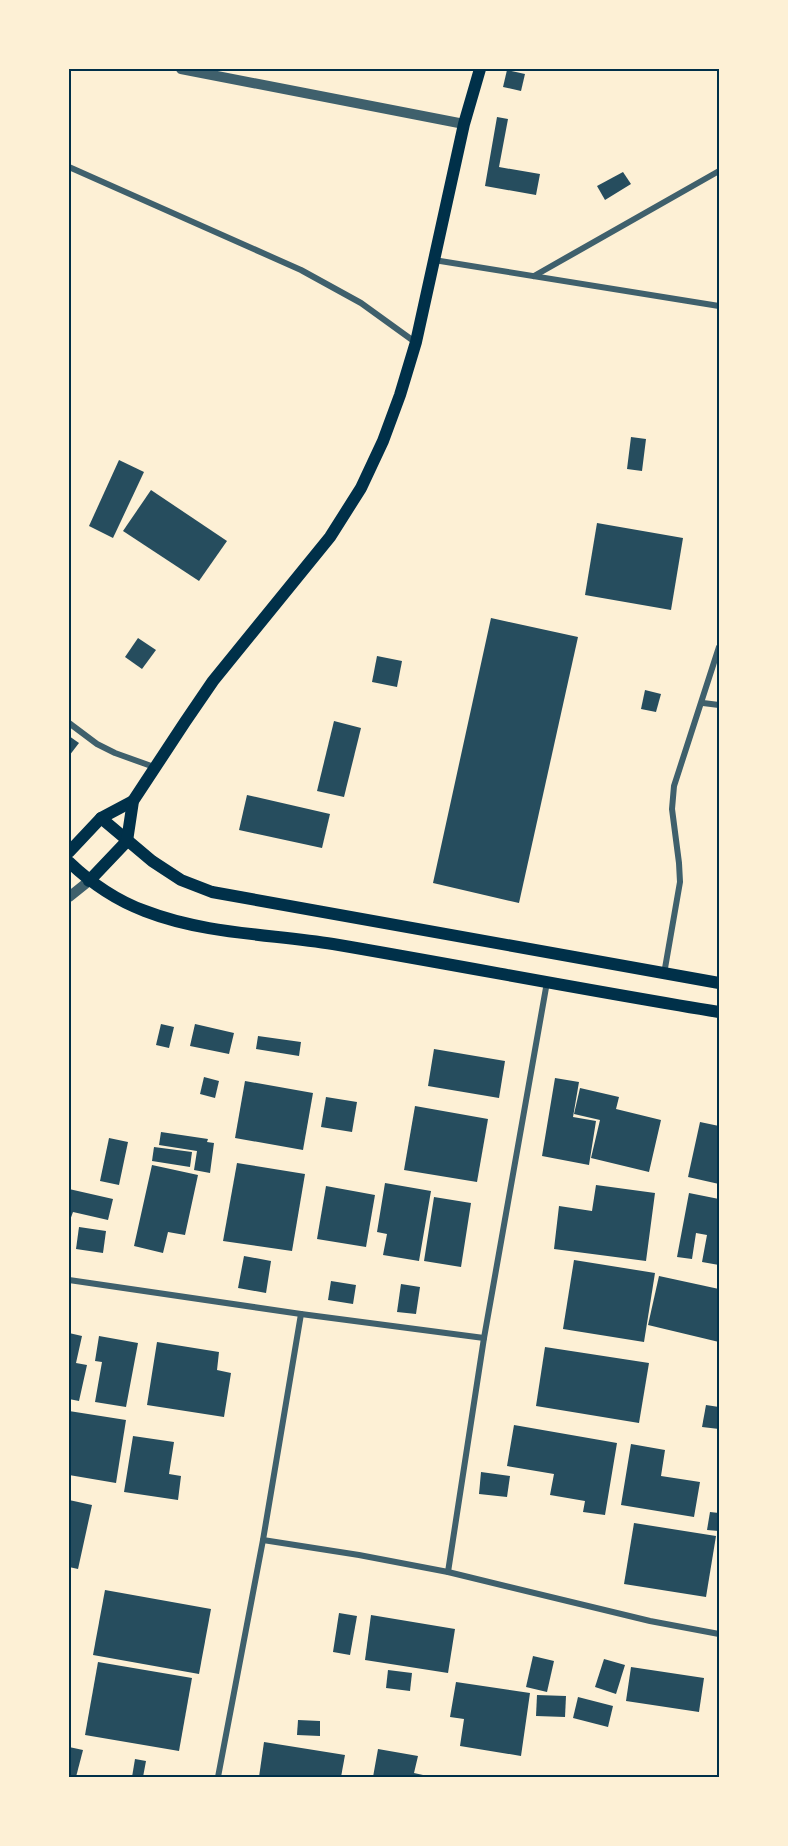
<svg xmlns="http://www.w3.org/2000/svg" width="788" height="1846" font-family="'Sofia Sans Condensed',sans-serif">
	<rect width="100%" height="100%" fill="#fdf0d5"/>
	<g fill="#264d5e">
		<polygon points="507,70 525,74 521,91 503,87"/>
		<polygon points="497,117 508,119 499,167 540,174 536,195 485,186"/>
		<polygon points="623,172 631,184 605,200 597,186"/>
		<polygon points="631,437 646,439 642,471 627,469"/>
		<polygon points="119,460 144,472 113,538 89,526"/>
		<polygon points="151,490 227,541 199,581 123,531"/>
		<polygon points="597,523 683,538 671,610 585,595"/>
		<polygon points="491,618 578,637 519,903 433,883"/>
		<polygon points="138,638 156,650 142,669 125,657"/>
		<polygon points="377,656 402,661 397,687 372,682"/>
		<polygon points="645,690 661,694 656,712 641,709"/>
		<polygon points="334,721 361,728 344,797 317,791"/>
		<polygon points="69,736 79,743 69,756"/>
		<polygon points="247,795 330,814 322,848 239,830"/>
		<polygon points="161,1024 174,1027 169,1048 156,1045"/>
		<polygon points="195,1024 234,1033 229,1054 190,1046"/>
		<polygon points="258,1036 301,1042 299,1056 256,1049"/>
		<polygon points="434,1049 505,1061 499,1098 428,1086"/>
		<polygon points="204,1077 219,1081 215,1098 200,1094"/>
		<polygon points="555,1078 579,1082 573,1117 596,1121 589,1165 542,1156"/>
		<polygon points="245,1081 313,1093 303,1150 235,1138"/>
		<polygon points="580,1088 619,1097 616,1109 661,1120 649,1172 591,1158 600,1120 574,1114"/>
		<polygon points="326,1097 357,1102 352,1132 321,1127"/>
		<polygon points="415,1106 488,1119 477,1182 404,1170"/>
		<polygon points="700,1122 719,1126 719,1184 688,1177"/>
		<polygon points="161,1132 208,1139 207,1142 214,1143 210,1173 194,1170 197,1151 159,1145"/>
		<polygon points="109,1138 128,1142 119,1185 100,1181"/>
		<polygon points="154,1147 192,1152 190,1167 152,1161"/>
		<polygon points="237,1163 305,1174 292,1251 223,1241"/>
		<polygon points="152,1165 198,1175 185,1235 168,1232 163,1253 134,1246"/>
		<polygon points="385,1183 431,1191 419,1261 383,1255 387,1234 377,1232"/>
		<polygon points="596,1185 655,1193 646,1261 554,1249 559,1206 592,1211"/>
		<polygon points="326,1186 375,1195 366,1247 317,1239"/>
		<polygon points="69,1189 113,1199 108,1220 73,1212 69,1223"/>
		<polygon points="689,1193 719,1199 719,1265 702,1262 707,1235 696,1233 692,1259 677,1257"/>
		<polygon points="434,1197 471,1203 461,1267 424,1261"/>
		<polygon points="79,1227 106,1231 103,1253 76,1249"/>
		<polygon points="244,1256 271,1261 266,1293 238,1288"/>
		<polygon points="574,1260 655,1273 644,1342 563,1329"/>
		<polygon points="659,1276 719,1289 719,1342 648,1325"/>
		<polygon points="331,1281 356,1285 353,1304 328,1300"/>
		<polygon points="401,1284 420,1287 416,1314 397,1312"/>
		<polygon points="69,1333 82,1336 76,1363 87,1365 79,1401 69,1399"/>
		<polygon points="99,1336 138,1343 126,1407 95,1402 102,1362 95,1361"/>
		<polygon points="157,1342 219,1352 217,1370 231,1373 224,1417 147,1405"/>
		<polygon points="545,1347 649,1363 639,1423 536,1406"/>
		<polygon points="706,1405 719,1407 719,1429 702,1427"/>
		<polygon points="69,1411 126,1420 116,1483 69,1475"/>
		<polygon points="514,1425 617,1443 605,1515 583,1512 585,1501 550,1495 554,1474 507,1466"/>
		<polygon points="133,1436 174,1442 169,1474 181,1476 178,1500 124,1492"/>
		<polygon points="631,1444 665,1450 661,1476 700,1482 694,1517 621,1505"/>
		<polygon points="481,1472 510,1476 507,1497 479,1494"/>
		<polygon points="69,1500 92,1505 78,1569 69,1567"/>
		<polygon points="710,1512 719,1513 719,1531 707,1530"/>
		<polygon points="634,1523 716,1536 706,1597 624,1584"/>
		<polygon points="105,1590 211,1609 199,1674 93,1655"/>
		<polygon points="339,1613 357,1616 350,1655 333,1652"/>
		<polygon points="371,1615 455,1629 448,1673 365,1660"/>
		<polygon points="533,1656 554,1661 547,1692 526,1687"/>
		<polygon points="604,1659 625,1665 616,1694 595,1687"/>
		<polygon points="98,1662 192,1678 179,1751 85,1735"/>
		<polygon points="631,1667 704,1678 699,1712 626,1701"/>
		<polygon points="388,1670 412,1673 410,1691 386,1688"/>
		<polygon points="456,1682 530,1693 521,1756 460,1746 464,1719 450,1717"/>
		<polygon points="537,1695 566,1696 565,1717 536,1716"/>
		<polygon points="578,1697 613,1706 608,1727 573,1718"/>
		<polygon points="298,1720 320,1721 320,1736 297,1735"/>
		<polygon points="264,1742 345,1755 341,1777 259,1777"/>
		<polygon points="69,1747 83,1750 76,1777 69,1777"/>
		<polygon points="378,1749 418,1756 414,1773 432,1777 373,1777"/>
		<polygon points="135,1759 146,1761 143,1777 132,1777"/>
	</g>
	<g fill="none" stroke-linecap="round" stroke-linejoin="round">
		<g stroke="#3f606c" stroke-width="6">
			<polyline points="69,167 301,270 361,303 415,342"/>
			<polyline points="434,260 719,306"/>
			<polyline points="534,276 719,171"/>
			<polyline points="703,703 719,705"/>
			<polyline points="69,723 97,744 115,753 154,767"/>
			<polyline points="664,974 680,882 679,863 672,809 674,786 719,647"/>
			<polyline points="69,1280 301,1314 484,1338"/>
			<polyline points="263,1540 359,1555 448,1572 650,1621 719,1634"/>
			<polyline points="448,1572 484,1338 547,982"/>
			<polyline points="218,1777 263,1540 301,1314"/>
		</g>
		<g stroke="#3f606c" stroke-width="10">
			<polyline points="181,69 464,124"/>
			<polyline points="69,897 89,881"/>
		</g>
		<g stroke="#003049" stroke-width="12">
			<polyline points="101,818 152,861 181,880 212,892 719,983"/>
			<polyline points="69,852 101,818 133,801"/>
			<path d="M69 862C92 884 115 900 145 911 204 934 270 934 333 944 462 966 590 991 719 1012"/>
			<polyline points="89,881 127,841 133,801 185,722 213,681 330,537 361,488 383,441 400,395 416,342 464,124 480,69"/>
		</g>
	</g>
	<rect width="788" height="1846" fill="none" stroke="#fdf0d5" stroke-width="141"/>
	<rect x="70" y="70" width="648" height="1706" fill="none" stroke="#003049" stroke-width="2"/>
</svg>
